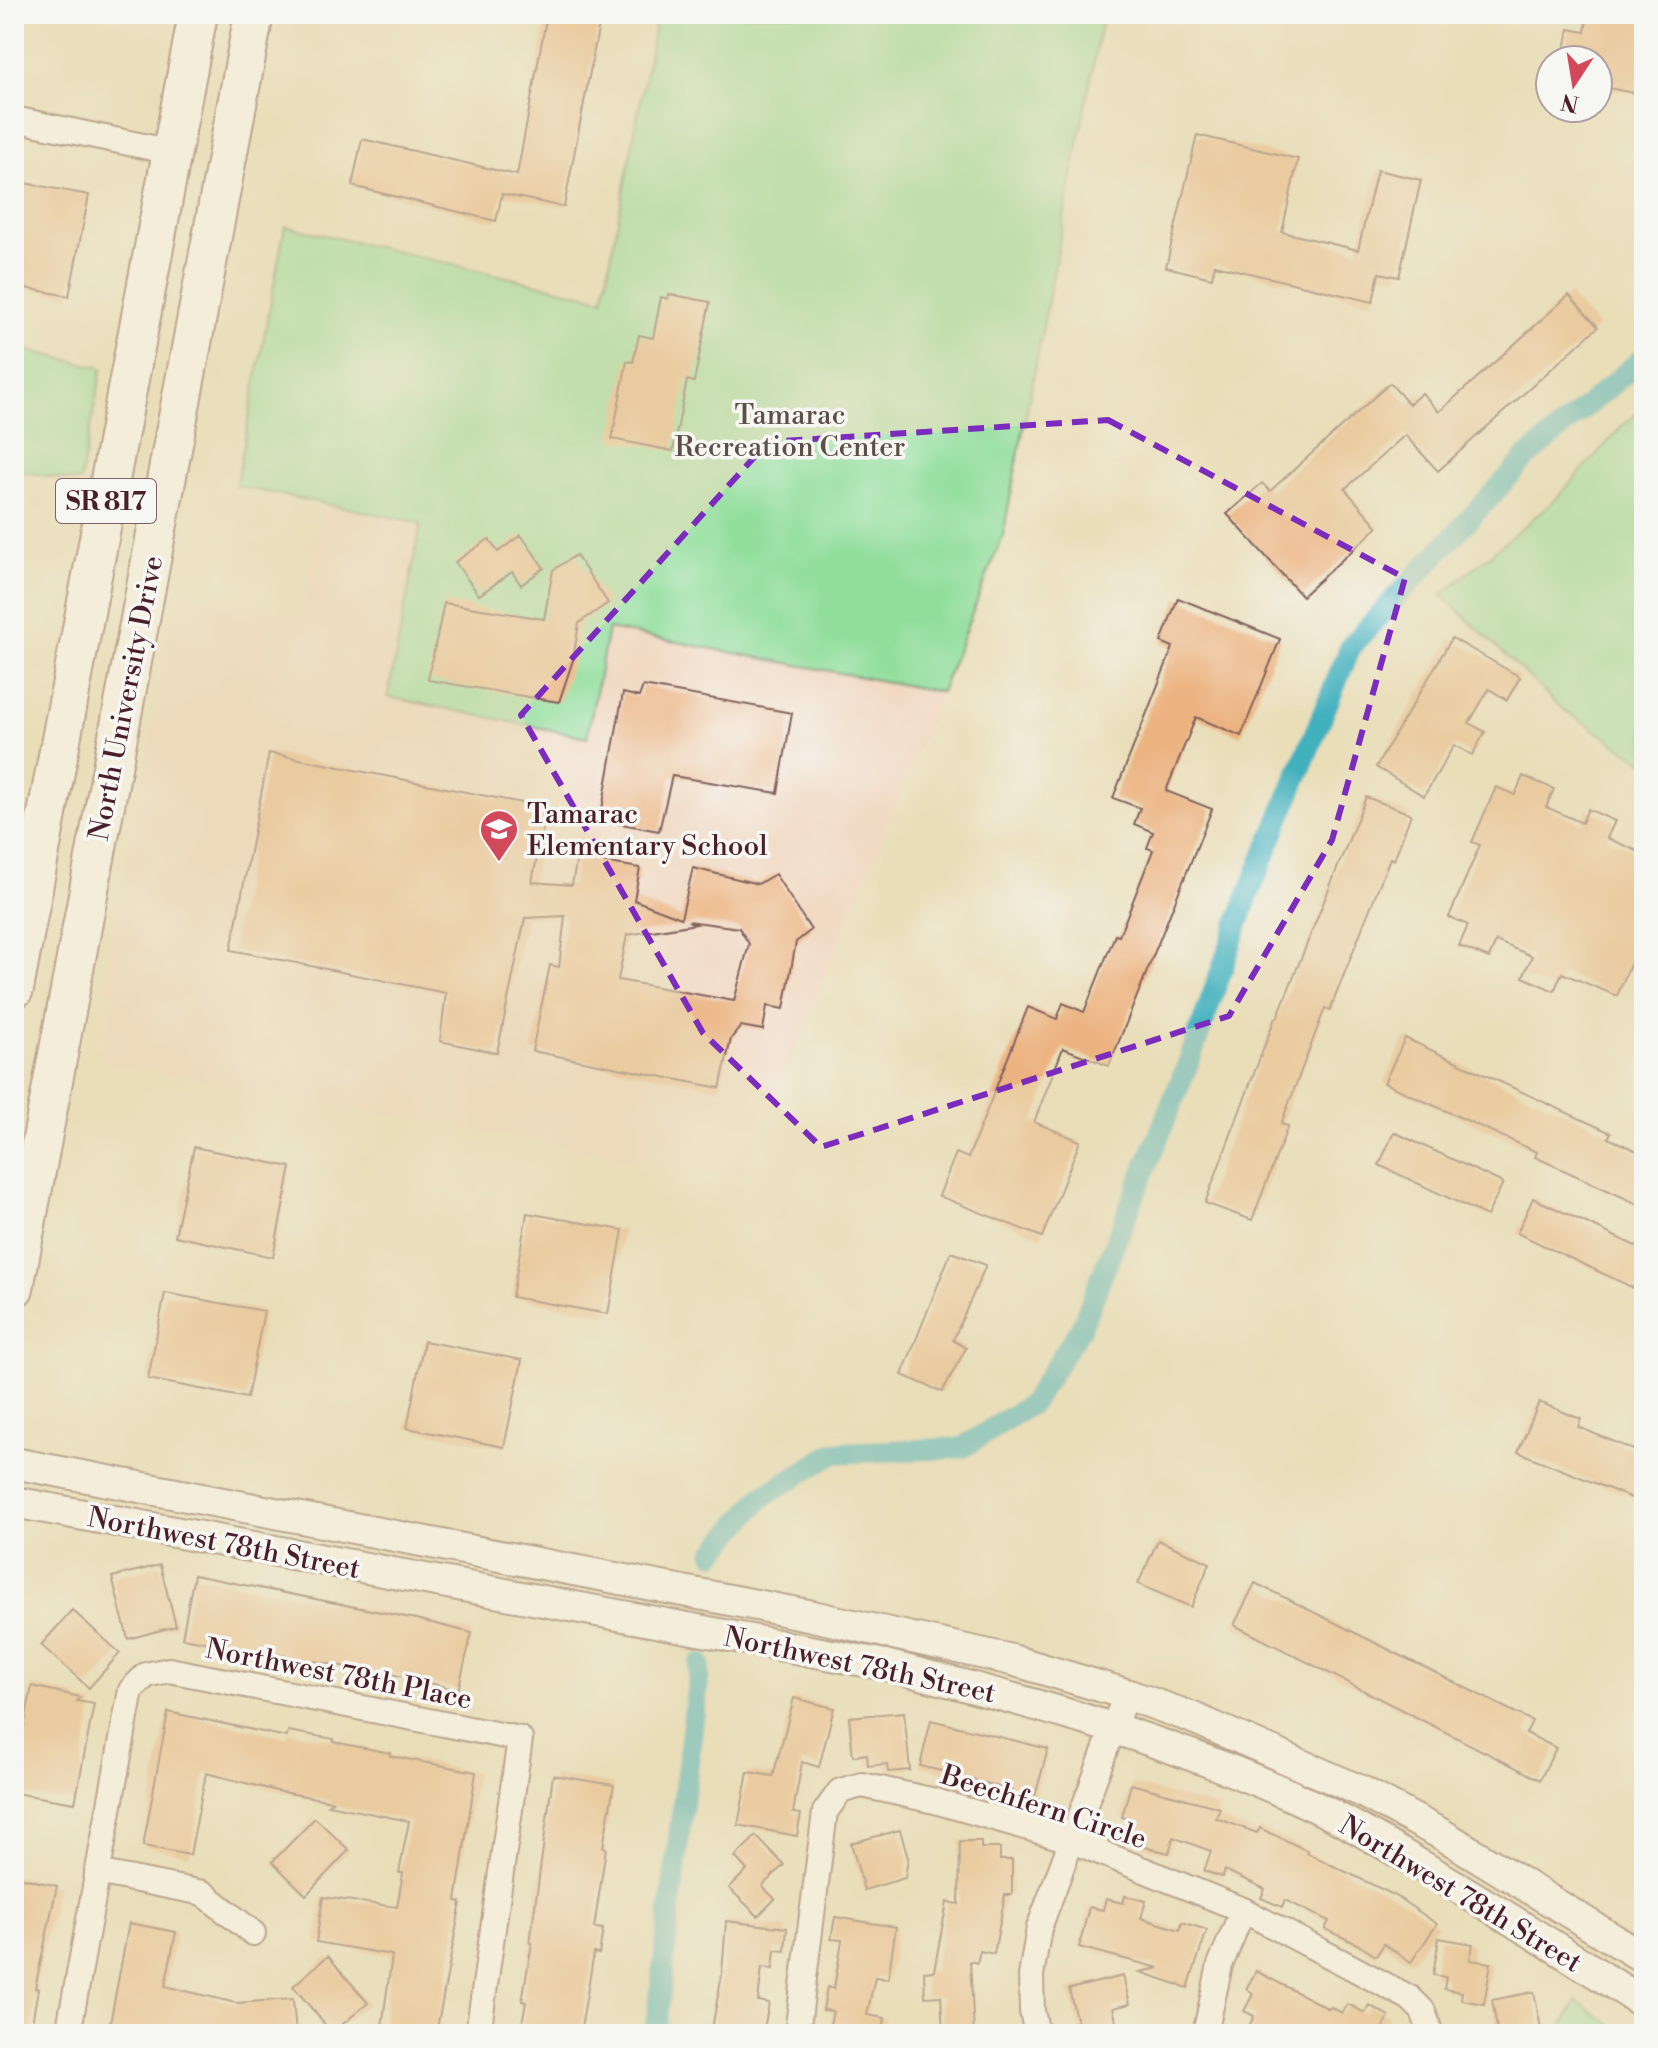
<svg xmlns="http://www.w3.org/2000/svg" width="1658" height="2048" font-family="'Libre Bodoni',serif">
	<rect width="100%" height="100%" fill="#f6f6f2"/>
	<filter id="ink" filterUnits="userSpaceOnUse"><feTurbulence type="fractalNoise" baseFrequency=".0125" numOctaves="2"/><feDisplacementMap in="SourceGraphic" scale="16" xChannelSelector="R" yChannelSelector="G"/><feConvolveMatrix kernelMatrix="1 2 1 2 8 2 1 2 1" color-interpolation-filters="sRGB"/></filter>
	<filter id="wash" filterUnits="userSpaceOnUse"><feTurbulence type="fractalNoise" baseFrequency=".006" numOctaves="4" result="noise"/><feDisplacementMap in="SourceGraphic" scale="32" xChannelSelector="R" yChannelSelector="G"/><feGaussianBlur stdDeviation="1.8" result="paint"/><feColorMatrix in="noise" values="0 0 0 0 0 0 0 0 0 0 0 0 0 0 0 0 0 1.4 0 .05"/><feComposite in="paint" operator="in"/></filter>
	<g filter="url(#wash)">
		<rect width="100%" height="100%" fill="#eadeb9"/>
		<polygon fill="#f0d5bc" points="323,505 421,523 388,697 608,629 941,692 742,1179 100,1061 115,994 103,989 176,594 300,618"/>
		<g fill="#91de9b" stroke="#6e7e63" stroke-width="2">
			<polygon points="657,14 1103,14 1003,535 941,692 608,629 587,737 388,697 421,523 236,486 285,226 603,299"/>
			<polygon points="14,347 102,368 80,482 14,470"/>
			<polygon points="1644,407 1644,762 1561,708 1442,595 1556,499 1623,425"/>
			<polygon points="1577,2001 1625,2034 1558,2034"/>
		</g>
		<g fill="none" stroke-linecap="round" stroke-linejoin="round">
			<g stroke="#42b1be" stroke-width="22">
				<polyline points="714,1553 762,1497 834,1453 962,1448 1032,1403 1081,1327 1191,1056 1247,898 1351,646 1525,459 1644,357"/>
				<polyline points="655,2034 700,1664"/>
			</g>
		</g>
		<g id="blocks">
			<g fill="#ecb380" fill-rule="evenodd">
				<polygon points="547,14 601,14 564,207 502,194 496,221 352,186 362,139 517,175"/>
				<polygon points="1588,14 1644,14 1644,95 1598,86 1598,60 1563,60 1569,29 1585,32"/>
				<polygon points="1197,135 1298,159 1282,232 1358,250 1377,170 1421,180 1399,277 1379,273 1373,302 1215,265 1212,278 1166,267"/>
				<polygon points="14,181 89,195 69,296 14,286"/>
				<polygon points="669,294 710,302 694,382 687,380 673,451 612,439 627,361 633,362 639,335 653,338 661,297 668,299"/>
				<polygon points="1569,295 1598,327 1438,471 1405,435 1345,489 1378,527 1302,596 1227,514 1262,483 1270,491 1390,383 1409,404 1422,393 1439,412"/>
				<polygon points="521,535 544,568 521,585 512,572 479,595 455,562 489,539 498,552"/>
				<polygon points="576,555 608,603 579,623 573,660 559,702 428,680 444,603 544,619 553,570"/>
				<polygon points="1178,598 1280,639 1241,736 1196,717 1166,791 1212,809 1109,1066 1063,1048 1034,1122 1080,1141 1042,1237 939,1196 956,1153 968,1158 1028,1007 1057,1019 1063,1003 1084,1012 1115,935 1119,936 1153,850 1147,848 1153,832 1134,824 1140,808 1113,798 1173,647 1161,642"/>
				<polygon points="1452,638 1520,677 1507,700 1489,689 1469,723 1485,732 1472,755 1454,745 1424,796 1376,767"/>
				<polygon points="643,686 792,713 778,793 672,776 659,831 600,820 623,693 639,697"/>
				<path d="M269 753 547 808 532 882 572 885 577 858 640 868 634 900 681 918 693 868 758 884 775 874 811 930 796 942 784 1009 767 1006 763 1030 741 1026 731 1039 720 1088 532 1051 550 965 559 967 565 916 525 918 497 1053 440 1041 446 993 231 950ZM688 921 739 928 749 944 734 1001 618 980 627 935 696 924Z"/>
				<polygon points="1523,776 1554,789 1546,807 1582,823 1588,809 1615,821 1607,838 1644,854 1644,932 1617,996 1562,973 1554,991 1523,977 1532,956 1496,941 1489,958 1459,946 1468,925 1449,917 1480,845 1472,842 1496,787 1515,795"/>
				<polygon points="1366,797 1411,814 1394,860 1390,858 1378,888 1330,1010 1325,1008 1281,1124 1288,1126 1252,1220 1205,1203 1275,1018 1277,1018"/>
				<polygon points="1405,1038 1611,1133 1608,1138 1644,1154 1644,1207 1535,1157 1537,1152 1384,1083"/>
				<polygon points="1394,1132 1503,1183 1487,1216 1379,1165"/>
				<polygon points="194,1147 291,1167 273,1257 175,1236"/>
				<polygon points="1533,1198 1644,1250 1644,1293 1517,1233"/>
				<polygon points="527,1213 623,1230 608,1314 512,1297"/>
				<polygon points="951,1252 986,1265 953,1340 966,1348 942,1392 902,1375"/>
				<polygon points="165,1293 264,1311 247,1398 148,1379"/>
				<polygon points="424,1341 522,1360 504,1447 407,1428"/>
				<polygon points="1539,1402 1581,1419 1578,1427 1644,1454 1644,1503 1518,1452"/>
				<polygon points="1158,1540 1210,1563 1191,1607 1138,1584"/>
				<polygon points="160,1565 176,1626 128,1639 112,1577"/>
				<polygon points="194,1575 416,1619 472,1633 458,1690 405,1677 182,1638"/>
				<polygon points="1255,1583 1532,1721 1526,1733 1556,1748 1540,1780 1234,1625"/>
				<polygon points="72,1610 120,1653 89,1688 41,1645"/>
				<polygon points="32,1686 80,1697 77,1701 94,1704 75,1803 14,1793 14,1776"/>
				<polygon points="794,1698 834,1708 819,1767 802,1762 793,1813 801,1814 797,1836 738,1825 748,1772 773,1776"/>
				<polygon points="168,1712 287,1737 288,1731 334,1739 334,1742 390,1753 390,1756 476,1772 456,1901 461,1902 436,2034 381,2034 392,1955 316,1942 323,1897 397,1907 403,1873 399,1873 409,1821 328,1805 332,1801 277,1791 206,1773 190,1855 143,1846"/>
				<polygon points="904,1712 910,1770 888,1772 887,1764 868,1766 867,1754 853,1756 849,1717"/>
				<polygon points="931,1720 1048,1749 1032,1807 1010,1802 1013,1791 974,1780 972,1788 948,1783 950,1773 920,1766"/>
				<polygon points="553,1775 614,1785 603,1847 606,1848 594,1928 603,1929 599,1954 594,1953 580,2034 520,2034 526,2002 522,2001 532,1943 530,1943"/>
				<polygon points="1131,1784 1220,1808 1216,1818 1257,1833 1260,1828 1308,1851 1307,1853 1396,1896 1437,1924 1411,1962 1384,1944 1376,1956 1357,1944 1325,1929 1329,1921 1285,1900 1282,1907 1261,1898 1265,1889 1225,1870 1222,1877 1204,1871 1211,1851 1173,1837 1169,1853 1144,1847 1147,1837 1129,1833 1132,1820 1122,1817"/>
				<polygon points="315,1818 349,1850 306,1895 272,1862"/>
				<polygon points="900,1830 908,1858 905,1878 864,1890 851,1843"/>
				<polygon points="756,1836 784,1865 762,1886 775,1899 758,1916 729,1888 747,1870 735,1857"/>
				<polygon points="960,1841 981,1841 981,1848 1000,1848 1000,1860 1012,1860 1012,1895 1005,1895 994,1954 980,1951 977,1963 970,1961 974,2034 943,2034 941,1996 925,1997 924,1972 934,1971 947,1902 959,1904"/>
				<polygon points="14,1876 57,1886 35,1988 38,1989 30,2034 14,2034"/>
				<polygon points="1125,1896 1146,1901 1141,1918 1180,1930 1182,1922 1207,1930 1188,1988 1140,1972 1159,1968 1079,1947 1089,1907 1103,1910 1106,1899 1123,1903"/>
				<polygon points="835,1917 896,1927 888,1979 875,1977 867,2015 885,2018 882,2034 828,2034 833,2011 823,2010 827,1987 834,1989 842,1940 831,1939"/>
				<polygon points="726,1921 787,1928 785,1951 775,1950 773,1969 762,1967 758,2001 769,2003 763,2034 711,2034 722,1974"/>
				<polygon points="129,1923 176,1932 165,1986 236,2003 293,1999 296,2034 108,2034"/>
				<polygon points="1439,1938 1473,1944 1470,1960 1491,1963 1484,2004 1461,2000 1462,1992 1444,1989 1446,1977 1433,1975"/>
				<polygon points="328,1956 368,2003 332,2033 293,1986"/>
				<polygon points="1256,1971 1329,2009 1331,2007 1342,2013 1348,2004 1365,2013 1369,2005 1389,2016 1379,2034 1259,2034 1248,2028 1254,2016 1244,2011 1253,1994 1246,1989"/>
				<polygon points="1123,1976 1130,2004 1113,2008 1119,2034 1080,2034 1069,1989"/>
				<polygon points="1534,1992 1542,2034 1498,2034 1492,2000"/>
			</g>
		</g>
	</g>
	<g filter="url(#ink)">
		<use href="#blocks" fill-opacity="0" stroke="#82625d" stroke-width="2"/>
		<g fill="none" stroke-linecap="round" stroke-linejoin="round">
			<defs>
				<g id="minor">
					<polyline points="14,119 172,152"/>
					<polyline points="97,1872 203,1893 253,1933"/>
					<polyline points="68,2034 131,1690 146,1675 169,1670 520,1739 478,2034"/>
					<polyline points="797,2034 825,1812 840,1791 862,1785 935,1801 1070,1840 1243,1910 1410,1998 1423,2011 1431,2034"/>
					<polyline points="1037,2034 1032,2011 1031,1976 1039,1928 1126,1694"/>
					<polyline points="1205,2034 1220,1965 1243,1910"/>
				</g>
				<g id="tertiary">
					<polyline points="14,1463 808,1615 1012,1660 1126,1694 1191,1717 1361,1791 1443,1835 1644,1958"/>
					<path d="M14 1502 885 1665C1033 1702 1178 1742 1316 1807 1356 1826 1394 1850 1432 1872 1504 1914 1574 1959 1644 2003"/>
				</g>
				<g id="primary">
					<polyline points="14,989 198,14"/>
					<polyline points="14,1288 254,14"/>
				</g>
			</defs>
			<use href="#minor" stroke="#82625d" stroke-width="28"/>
			<use href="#tertiary" stroke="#82625d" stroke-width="34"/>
			<use href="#primary" stroke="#82625d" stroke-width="42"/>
			<use href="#minor" stroke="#fff" stroke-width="24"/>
			<use href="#tertiary" stroke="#fff" stroke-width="30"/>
			<use href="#primary" stroke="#fff" stroke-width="38"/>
		</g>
	</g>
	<path d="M0 0H1658V2048H0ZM1108 420 1405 578 1332 840 1229 1016 821 1147 703 1033 521 715 768 442Z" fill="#eadeb9" fill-opacity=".55" fill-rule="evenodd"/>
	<path fill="none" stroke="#7b2cbf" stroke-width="6" stroke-dasharray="16 10" stroke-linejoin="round" d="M1108 420 1405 578 1332 840 1229 1016 821 1147 703 1033 521 715 768 442Z"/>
	<defs>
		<symbol id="school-pin" viewBox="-11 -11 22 30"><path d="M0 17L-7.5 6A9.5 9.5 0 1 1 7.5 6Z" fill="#d1495b" stroke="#f6f6f2"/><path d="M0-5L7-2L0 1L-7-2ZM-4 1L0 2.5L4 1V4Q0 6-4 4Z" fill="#fff"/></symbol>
	</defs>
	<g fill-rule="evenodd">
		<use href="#school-pin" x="477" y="807" width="44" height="60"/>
	</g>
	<g text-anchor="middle" stroke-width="7" stroke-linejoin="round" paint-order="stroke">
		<rect fill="#f6f6f2" stroke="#7e6067" stroke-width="2" x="56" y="479" width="100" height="44" rx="6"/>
		<g font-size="26" font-weight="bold" fill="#4a1f2b">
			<text x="106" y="510">SR 817</text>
		</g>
		<g font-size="28" fill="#5c4f47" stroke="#f6f6f2">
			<text x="790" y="424">Tamarac<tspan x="790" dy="32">Recreation Center</tspan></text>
		</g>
		<g font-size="28" fill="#4a1f2b" stroke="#f6f6f2">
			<text transform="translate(125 698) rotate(-79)" y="10">North University Drive</text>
			<text transform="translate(224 1542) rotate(11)" y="10">Northwest 78th Street</text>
			<text transform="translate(860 1664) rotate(12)" y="10">Northwest 78th Street</text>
			<text transform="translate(339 1673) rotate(11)" y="10">Northwest 78th Place</text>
			<text transform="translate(1044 1806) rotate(18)" y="10">Beechfern Circle</text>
			<text transform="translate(1461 1893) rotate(31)" y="10">Northwest 78th Street</text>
		</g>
		<g font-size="28" fill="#4a1f2b" stroke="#f6f6f2" text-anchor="start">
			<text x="527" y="823">Tamarac<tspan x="527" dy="32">Elementary School</tspan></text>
		</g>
	</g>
	<rect width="1658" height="2048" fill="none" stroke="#f6f6f2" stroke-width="48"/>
	<g transform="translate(1574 84) rotate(192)"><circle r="38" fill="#f6f6f2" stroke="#b1a0a2" stroke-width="2"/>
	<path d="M0-6L14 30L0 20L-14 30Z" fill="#d1495b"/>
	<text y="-12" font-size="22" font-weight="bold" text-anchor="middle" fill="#4a1f2b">N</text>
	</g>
</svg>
